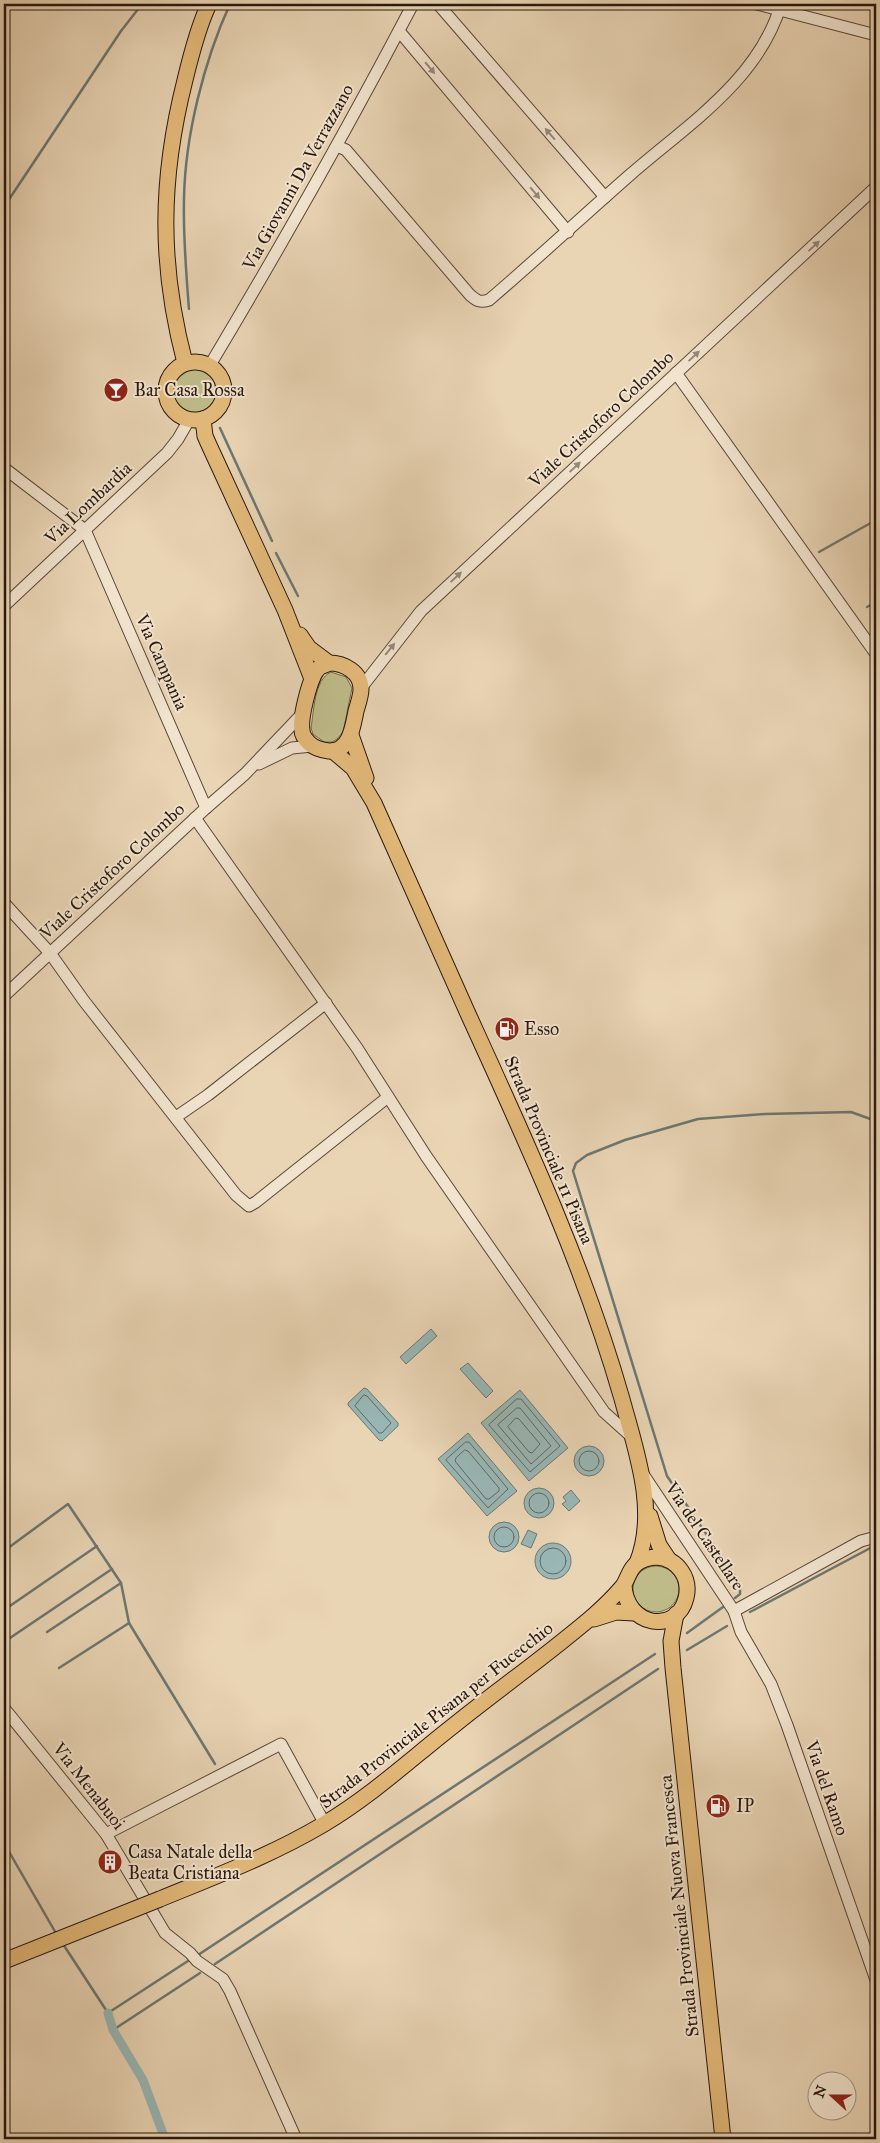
<svg xmlns="http://www.w3.org/2000/svg" width="880" height="2143" font-family="'IM FELL Great Primer',serif">
	<rect width="100%" height="100%" fill="#e9d4b4"/>
	<filter id="stains"><feTurbulence type="fractalNoise" baseFrequency=".004" numOctaves="4"/><feColorMatrix values="0 0 0 0 .2 0 0 0 0 .09 0 0 0 0 .02 0 0 0 .5 -.17"/></filter>
	<radialGradient id="worn" r=".72"><stop offset=".6" stop-color="#630" stop-opacity="0"/><stop offset="1" stop-color="#630" stop-opacity=".3"/></radialGradient>
	<g fill="#bebb88" stroke="#746a4b">
		<circle cx="195" cy="391" r="22"/>
		<path d="M331 672 346 677 352 688 343 732 337 739 332 742H324L313 734 311 728C314 711 314 680 331 672Z"/>
		<circle cx="656" cy="1589" r="23"/>
	</g>
	<g fill="#99b7b5" stroke="#6c7772">
		<polygon points="431,1329 437,1336 406,1364 400,1357"/>
		<polygon points="468,1363 493,1391 486,1398 460,1369"/>
		<polygon points="364,1388 367,1389 398,1423 398,1426 382,1441 379,1440 348,1405 348,1403"/>
		<polygon points="520,1390 568,1448 529,1481 481,1423"/>
		<polygon points="468,1433 517,1491 487,1516 438,1459"/>
		<circle cx="589" cy="1461" r="15"/>
		<circle cx="539" cy="1503" r="15"/>
		<polygon points="571,1490 580,1501 569,1511 562,1504 566,1501 563,1497"/>
		<circle cx="504" cy="1537" r="15"/>
		<polygon points="528,1530 537,1534 531,1548 521,1544"/>
		<circle cx="553" cy="1561" r="18"/>
	</g>
	<g fill="none" stroke-linecap="round" stroke-linejoin="round">
		<g stroke="#616862" stroke-width="1">
			<polygon points="364,1395 367,1396 391,1423 382,1433 379,1433 355,1406"/>
			<polygon points="517,1399 521,1399 560,1446 530,1472 489,1425"/>
			<polygon points="517,1408 520,1408 551,1446 531,1464 498,1425"/>
			<polygon points="516,1418 519,1419 540,1444 532,1453 529,1452 508,1427"/>
			<polygon points="466,1442 469,1442 508,1489 488,1508 446,1460"/>
			<polygon points="465,1450 468,1451 499,1488 499,1491 489,1499 486,1499 455,1461 456,1458"/>
			<circle cx="589" cy="1461" r="10"/>
			<circle cx="539" cy="1503" r="10"/>
			<circle cx="504" cy="1537" r="10"/>
			<circle cx="553" cy="1561" r="13"/>
		</g>
		<g stroke="#6c7772" stroke-width="2.5">
			<polyline points="4,207 121,31 142,4"/>
			<path d="M189 309C186 272 183 236 184 199 185 136 204 61 230 4"/>
			<polyline points="220,428 272,541"/>
			<polyline points="819,552 876,520"/>
			<polyline points="276,553 298,596"/>
			<polyline points="867,607 876,602"/>
			<polyline points="4,1551 68,1504 121,1583 129,1623 215,1764"/>
			<polyline points="735,1598 740,1594 740,1584 667,1476 573,1171 576,1163 587,1155 625,1140 698,1119 765,1114 851,1112 876,1121"/>
			<polyline points="4,1610 97,1546"/>
			<polyline points="750,1612 876,1545"/>
			<polyline points="47,1632 121,1583"/>
			<polyline points="687,1633 723,1607"/>
			<polyline points="4,1642 112,1569"/>
			<polyline points="687,1650 727,1626"/>
			<polyline points="59,1668 129,1623"/>
			<polyline points="4,1843 57,1935"/>
			<polyline points="63,1944 108,2013 191,1959"/>
			<polyline points="198,1955 655,1654"/>
			<polyline points="215,1964 658,1669"/>
			<polyline points="113,2030 200,1973"/>
		</g>
		<polyline stroke="#99b7b5" stroke-width="9" points="108,2013 113,2030 143,2080 165,2139"/>
		<defs>
			<g id="minor">
				<polyline points="438,4 605,197"/>
				<polyline points="757,4 876,35"/>
				<polyline points="399,31 568,232"/>
				<path d="M337 146 346 150 470 295C477 301 480 303 489 300 537 259 583 216 631 174 687 125 759 80 781 4"/>
				<path d="M210 365C281 246 349 126 413 4"/>
				<polyline points="676,373 876,654"/>
				<polyline points="4,468 85,530 206,808"/>
				<polyline points="4,606 167,453 178,439 189,420"/>
				<polyline points="361,688 421,611 876,187"/>
				<polyline points="259,764 292,748 312,746"/>
				<polyline points="195,818 357,1048 426,1156 604,1412 633,1438"/>
				<polyline points="4,903 50,953 84,1001 236,1195 249,1206 256,1202 388,1097"/>
				<polyline points="4,996 206,808 245,774 303,713"/>
				<polyline points="176,1117 208,1095 326,1003"/>
				<polyline points="643,1474 734,1611 741,1632 771,1684 787,1725 876,1980"/>
				<polyline points="734,1611 861,1541 876,1537"/>
				<polyline points="4,1708 106,1834 165,1933 190,1953 197,1961 223,1979 230,1991 296,2139"/>
				<polyline points="106,1834 281,1744 325,1824"/>
			</g>
			<g id="major">
				<circle cx="195" cy="391" r="29"/>
				<path d="M185 363C159 264 160 179 185 80 191 55 198 27 209 4"/>
				<polyline points="203,419 205,436 209,445 285,610 312,679"/>
				<polyline points="300,635 309,648 329,663"/>
				<path d="M329 663C344 663 361 672 361 689 361 696 358 704 356 711 353 726 350 752 329 751 321 750 314 748 309 743 305 739 302 735 302 730 300 718 310 675 319 668 321 666 326 665 329 663Z"/>
				<polyline points="351,735 366,778"/>
				<path d="M333 751 353 768 374 803C405 874 437 945 469 1016 526 1141 584 1266 622 1399 636 1451 658 1511 637 1563"/>
				<polyline points="650,1516 659,1545 669,1560"/>
				<polyline points="676,1614 671,1641 673,1668 723,2139"/>
				<polyline points="594,1619 616,1612 634,1613"/>
				<path d="M160 1899C216 1876 272 1855 324 1824 371 1796 411 1759 453 1726 490 1696 528 1669 565 1639 585 1623 605 1607 622 1587 628 1580 628 1571 636 1564 641 1560 650 1557 657 1557 678 1559 691 1578 686 1598 677 1635 625 1627 624 1584"/>
			</g>
		</defs>
		<use href="#minor" stroke="#594738" stroke-width="13"/>
		<use href="#major" stroke="#29180e" stroke-width="17"/>
		<use href="#minor" stroke="#f1e3ce" stroke-width="11"/>
		<use href="#major" stroke="#e4ba7a" stroke-width="15"/>
		<defs>
			<polyline id="major-bridge" points="4,1961 160,1899"/>
		</defs>
		<use href="#major-bridge" stroke="#29180e" stroke-width="17" stroke-linecap="butt"/>
		<use href="#major-bridge" stroke="#e4ba7a" stroke-width="15"/>
	</g>
	<defs><path id="oneway-solid" d="M-6-.8H1V-3.2L6.5 0L1 3.2V.8H-6Z" transform="scale(1.25)"/></defs>
	<g fill="#978878">
		<use href="#oneway-solid" transform="translate(430 68) rotate(50)"/>
		<use href="#oneway-solid" transform="translate(550 134) rotate(-131)"/>
		<use href="#oneway-solid" transform="translate(535 193) rotate(50)"/>
		<use href="#oneway-solid" transform="translate(814 246) rotate(-43)"/>
		<use href="#oneway-solid" transform="translate(694 356) rotate(-43)"/>
		<use href="#oneway-solid" transform="translate(575 467) rotate(-43)"/>
		<use href="#oneway-solid" transform="translate(456 577) rotate(-43)"/>
		<use href="#oneway-solid" transform="translate(390 649) rotate(-51)"/>
	</g>
	<defs>
		<symbol id="bar-disc" viewBox="-11 -11 22 22"><circle r="9.5" fill="#8f2418" stroke="#f1e3ce"/><path d="M-6-5H6L.8 .8V4.5H3.5V6h-7V4.5H-.8V.8Z" fill="#fff"/></symbol>
		<symbol id="fuel-disc" viewBox="-11 -11 22 22"><circle r="9.5" fill="#8f2418" stroke="#f1e3ce"/><path d="M-5.5-6h7V0h2V4h1.3V-2.5L3-4.5l.8-.8L6-3V5H2.5V1h-1V6h-7ZM-4.2-4.7v3.2H.2V-4.7Z" fill="#fff"/></symbol>
		<symbol id="building-disc" viewBox="-11 -11 22 22"><circle r="9.5" fill="#8f2418" stroke="#f1e3ce"/><path d="M-4-6H4V6H1V3H-1V6H-4ZM-2.5-4.3h1.7v1.8h-1.7ZM.8-4.3h1.7v1.8H.8ZM-2.5-1h1.7V.8h-1.7ZM.8-1h1.7V.8H.8Z" fill="#fff"/></symbol>
	</defs>
	<g fill-rule="evenodd">
		<use href="#bar-disc" x="102" y="376" width="28" height="28"/>
		<use href="#fuel-disc" x="493" y="1015" width="28" height="28"/>
		<use href="#fuel-disc" x="704" y="1792" width="28" height="28"/>
		<use href="#building-disc" x="96" y="1848" width="28" height="28"/>
	</g>
	<g text-anchor="middle" stroke-width="4" stroke-linejoin="round" paint-order="stroke">
		<g font-size="18" fill="#29180e" stroke="#f1e3ce">
			<text transform="translate(298 177) rotate(-61)" y="6">Via Giovanni Da Verrazzano</text>
			<text transform="translate(601 419) rotate(-43)" y="6">Viale Cristoforo Colombo</text>
			<text transform="translate(88 503) rotate(-43)" y="6">Via Lombardia</text>
			<text transform="translate(162 662) rotate(66)" y="6">Via Campania</text>
			<text transform="translate(112 871) rotate(-43)" y="6">Viale Cristoforo Colombo</text>
			<text transform="translate(549 1150) rotate(67)" y="6">Strada Provinciale 11 Pisana</text>
			<text transform="translate(705 1536) rotate(56)" y="6">Via del Castellare</text>
			<text transform="translate(436 1715) rotate(-38)" y="6">Strada Provinciale Pisana per Fucecchio</text>
			<text transform="translate(89 1786) rotate(52)" y="6">Via Menabuoi</text>
			<text transform="translate(827 1788) rotate(71)" y="6">Via del Ramo</text>
			<text transform="translate(679 1906) rotate(-96)" y="6">Strada Provinciale Nuova Francesca</text>
		</g>
		<g font-size="18" fill="#29180e" stroke="#f1e3ce" text-anchor="start">
			<text x="134" y="396">Bar Casa Rossa</text>
			<text x="524" y="1035">Esso</text>
			<text x="736" y="1812">IP</text>
			<text x="128" y="1858">Casa Natale della<tspan x="128" dy="21">Beata Cristiana</tspan></text>
		</g>
	</g>
	<rect width="880" height="2143" fill="none" stroke="#e9d4b4" stroke-width="20"/>
	<rect x="5" y="5" width="870" height="2133" fill="none" stroke="#29180e" stroke-width="2.5"/>
	<rect x="10" y="10" width="860" height="2123" fill="none" stroke="#29180e"/>
	<g transform="translate(832 2096) rotate(291)"><circle r="24" fill="#f1e3ce" stroke="#a19281"/>
	<path d="M0-4L9 19L0 12L-9 19Z" fill="#8f2418"/>
	<text y="-8" font-size="14" font-weight="bold" text-anchor="middle" fill="#29180e">N</text>
	</g>
	<rect width="100%" height="100%" filter="url(#stains)"/>
	<rect width="100%" height="100%" fill="url(#worn)"/>
</svg>
